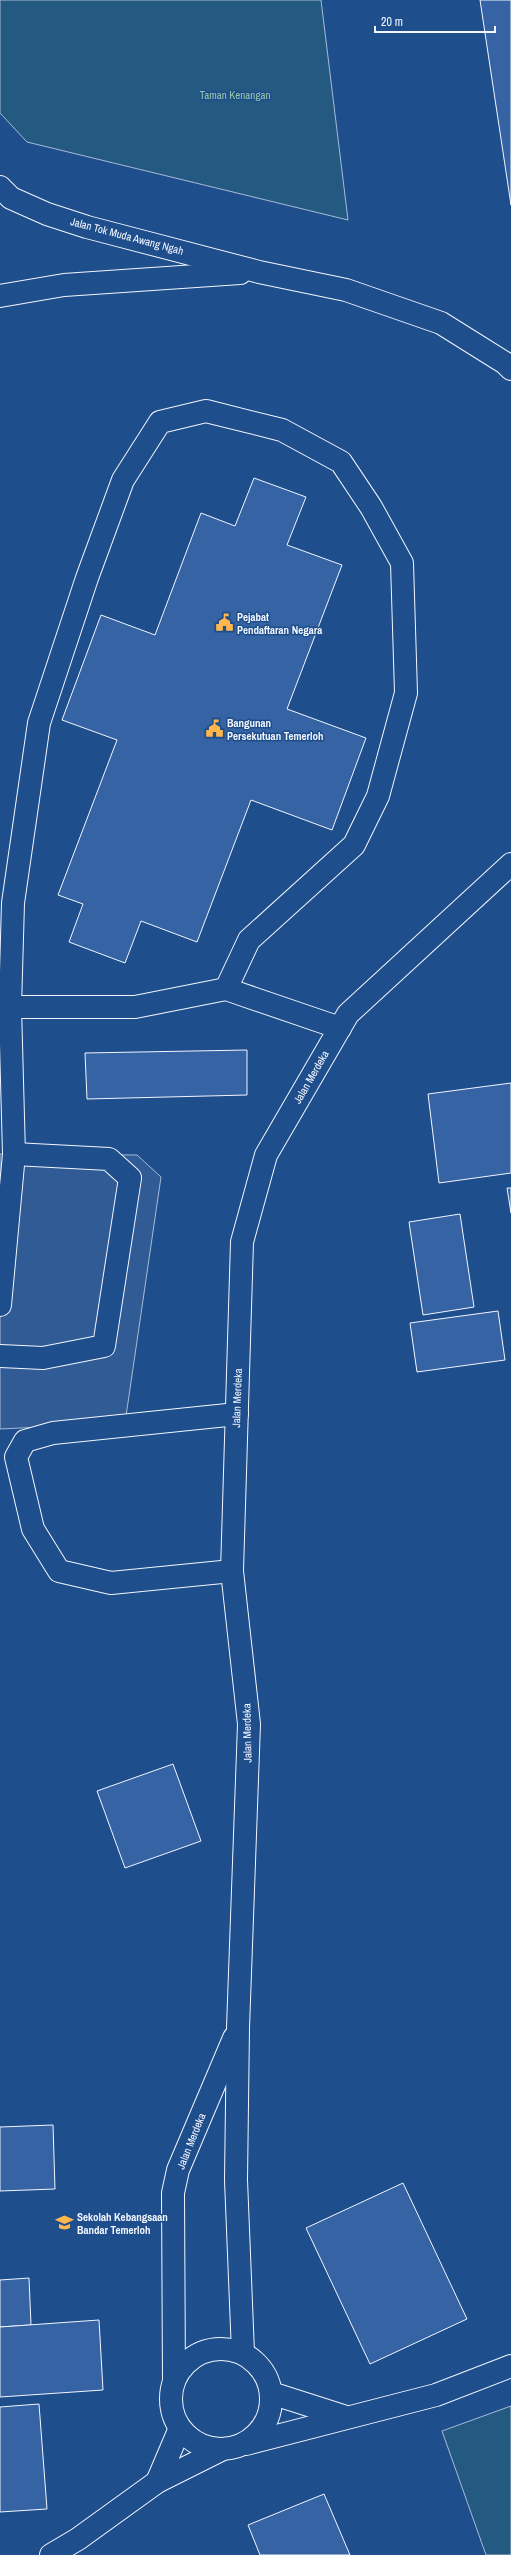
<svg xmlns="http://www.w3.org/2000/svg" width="511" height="2555" font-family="'Archivo Narrow',sans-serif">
	<rect width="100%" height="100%" fill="#1f4e8c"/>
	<g fill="#245a82" stroke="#a8bbd7">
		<polygon points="0,0 321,0 348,220 27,142 0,113"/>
		<polygon points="511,2406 511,2555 486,2555 442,2431"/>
	</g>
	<polygon fill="#305b95" stroke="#a8bbd7" points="0,1154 137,1155 161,1177 125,1423 0,1429"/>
	<g fill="#3563a3" stroke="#f2f6ff">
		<polygon points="480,0 511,0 511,205"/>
		<polygon points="254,478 306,497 287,545 342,565 287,709 366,738 332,830 251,800 197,942 141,921 125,963 69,942 83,904 58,895 117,740 62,720 101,615 155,635 201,513 235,526"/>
		<polygon points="247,1050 247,1095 87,1099 85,1053"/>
		<polygon points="511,1083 511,1173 439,1183 428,1094"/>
		<polygon points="507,1188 511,1188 511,1213"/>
		<polygon points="460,1214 474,1307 423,1315 409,1222"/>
		<polygon points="498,1311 505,1360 417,1372 410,1323"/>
		<polygon points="173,1764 201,1841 125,1868 97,1791"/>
		<polygon points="53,2125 55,2189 0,2191 0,2127"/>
		<polygon points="403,2183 467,2319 370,2364 306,2228"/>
		<polygon points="29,2278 31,2325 0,2327 0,2280"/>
		<polygon points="99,2320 103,2390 0,2397 0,2327"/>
		<polygon points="39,2404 47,2509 0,2512 0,2407"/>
		<polygon points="324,2494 350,2555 260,2555 248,2525"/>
	</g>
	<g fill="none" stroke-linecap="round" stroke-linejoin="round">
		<defs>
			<g id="minor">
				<polyline points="10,1007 135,1007 226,989 340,1028"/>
				<polyline points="0,1305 14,1154 10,1007 13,903 39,723 87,578 123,480 160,422 206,411 282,430 341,462 371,507 402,563 406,693 378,796 354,845 249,940 226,989"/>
				<polyline points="0,1356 43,1358 104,1346 130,1178 109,1159 14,1154"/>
				<polyline points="232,1571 111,1583 59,1571 33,1529 16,1457 25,1441 53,1433 237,1414"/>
				<circle cx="221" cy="2399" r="50"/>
				<polyline points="243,2353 236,2180 238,2028 249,1724 232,1571 242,1242 266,1155 348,1014 511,864"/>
				<polyline points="174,2381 173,2193 178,2170 234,2038"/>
				<polyline points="271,2393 346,2417"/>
				<polyline points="246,2444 436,2395 511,2366"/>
				<polyline points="157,2482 180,2428"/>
				<polyline points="51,2555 78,2539 157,2482 223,2449"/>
			</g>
			<g id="major">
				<polyline points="0,187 11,198 47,214 87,227 259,272 346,290 441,323 505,363 511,369"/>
				<polyline points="0,296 64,285 240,273"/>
			</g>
		</defs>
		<use href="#minor" stroke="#f2f6ff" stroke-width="24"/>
		<use href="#major" stroke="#f2f6ff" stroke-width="24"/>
		<use href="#minor" stroke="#1f4e8c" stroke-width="22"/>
		<use href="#major" stroke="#1f4e8c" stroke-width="22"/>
	</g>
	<defs>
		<symbol id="civic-bare" viewBox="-9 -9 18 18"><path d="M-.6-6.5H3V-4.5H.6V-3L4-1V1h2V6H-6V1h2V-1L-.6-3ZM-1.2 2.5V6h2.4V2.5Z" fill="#ffb74d" stroke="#1f4e8c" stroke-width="2.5" paint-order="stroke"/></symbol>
		<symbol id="school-bare" viewBox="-9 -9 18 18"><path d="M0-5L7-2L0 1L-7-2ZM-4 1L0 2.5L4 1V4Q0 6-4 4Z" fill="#ffb74d" stroke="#1f4e8c" stroke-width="2.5" paint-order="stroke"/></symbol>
	</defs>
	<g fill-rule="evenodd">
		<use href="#civic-bare" x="212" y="610" width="25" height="25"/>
		<use href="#civic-bare" x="202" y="716" width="25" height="25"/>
		<use href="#school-bare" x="52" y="2210" width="25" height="25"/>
	</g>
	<g text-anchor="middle" stroke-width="3" stroke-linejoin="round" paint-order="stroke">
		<g font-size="11" fill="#97c8a6" stroke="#1f4e8c">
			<text x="235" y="99">Taman Kenangan</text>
		</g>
		<g font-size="11" fill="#f2f6ff" stroke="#1f4e8c">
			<text transform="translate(127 236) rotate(15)" y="4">Jalan Tok Muda Awang Ngah</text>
			<text transform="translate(311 1077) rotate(-60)" y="4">Jalan Merdeka</text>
			<text transform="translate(237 1398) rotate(-88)" y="4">Jalan Merdeka</text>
			<text transform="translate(247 1733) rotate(-91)" y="4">Jalan Merdeka</text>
			<text transform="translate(191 2141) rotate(-68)" y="4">Jalan Merdeka</text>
		</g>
		<g font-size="11" font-weight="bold" fill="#f2f6ff" stroke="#1f4e8c" text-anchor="start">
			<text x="237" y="621">Pejabat<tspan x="237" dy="13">Pendaftaran Negara</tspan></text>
			<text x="227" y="727">Bangunan<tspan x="227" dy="13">Persekutuan Temerloh</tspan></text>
			<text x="77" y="2221">Sekolah Kebangsaan<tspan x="77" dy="13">Bandar Temerloh</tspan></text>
		</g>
	</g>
	<path d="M375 26v6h120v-6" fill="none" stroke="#f2f6ff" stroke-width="2"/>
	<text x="381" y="26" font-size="12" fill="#f2f6ff" stroke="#1f4e8c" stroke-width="3" paint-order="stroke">20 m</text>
</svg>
